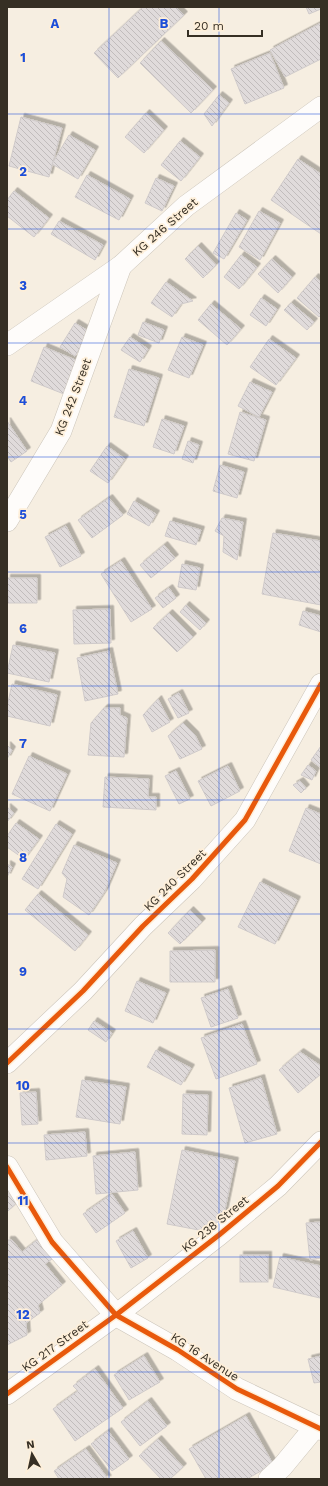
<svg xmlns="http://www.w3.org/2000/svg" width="328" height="1486" font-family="'Work Sans',sans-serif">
	<defs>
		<pattern id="building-back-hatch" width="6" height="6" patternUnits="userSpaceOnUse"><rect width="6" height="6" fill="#e0dbdb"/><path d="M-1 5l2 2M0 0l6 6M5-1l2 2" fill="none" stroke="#c1bcbc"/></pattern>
		<filter id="shadow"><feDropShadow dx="3.5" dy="-3.5" stdDeviation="0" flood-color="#0004"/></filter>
	</defs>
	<rect width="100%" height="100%" fill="#f6eee1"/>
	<g fill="url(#building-back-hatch)" stroke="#cfcaca" filter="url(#shadow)">
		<polygon points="143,7 176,7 184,15 118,78 94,53"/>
		<polygon points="306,7 321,7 321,9 309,14"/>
		<polygon points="321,23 321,59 285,77 270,50"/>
		<polygon points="161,41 213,90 191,113 140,63"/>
		<polygon points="270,53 284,88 245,104 231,69"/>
		<polygon points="219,95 229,103 212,126 204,114"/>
		<polygon points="146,113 164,130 144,153 125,137"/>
		<polygon points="21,117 62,128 49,177 9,166"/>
		<polygon points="69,135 95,150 78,179 52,164"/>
		<polygon points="180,141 200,157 181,181 161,165"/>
		<polygon points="298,159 321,174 321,234 271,200"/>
		<polygon points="87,175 130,199 119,220 75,197"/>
		<polygon points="156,178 174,186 162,211 145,203"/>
		<polygon points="14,191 49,218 34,237 7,216 7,200"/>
		<polygon points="259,211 280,223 260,260 239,247"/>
		<polygon points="236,213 247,220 224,259 213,253"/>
		<polygon points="59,221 103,245 95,260 51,234"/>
		<polygon points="198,246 216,265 203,278 185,259"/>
		<polygon points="241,255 257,267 239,289 224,277"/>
		<polygon points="272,259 292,277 278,293 258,274"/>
		<polygon points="315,277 321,282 321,315 319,317 297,298"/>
		<polygon points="166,282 193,301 181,304 172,317 151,303"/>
		<polygon points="261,298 277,309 266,326 250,315"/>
		<polygon points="291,303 314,322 307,330 284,310"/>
		<polygon points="211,304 241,329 227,345 198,320"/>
		<polygon points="143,322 164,330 159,343 138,335"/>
		<polygon points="75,323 90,332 75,356 60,347"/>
		<polygon points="130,337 148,349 140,362 121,350"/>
		<polygon points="182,337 203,345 189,378 168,370"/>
		<polygon points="269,339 296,358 276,385 250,367"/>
		<polygon points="44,347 83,363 69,396 31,381"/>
		<polygon points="129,369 159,378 144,426 114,417"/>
		<polygon points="250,382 272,392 259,417 238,406"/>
		<polygon points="240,412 266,420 254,461 228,454"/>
		<polygon points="162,419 184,426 174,454 153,447"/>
		<polygon points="7,421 27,451 11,462 7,456"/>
		<polygon points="188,441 199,445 193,463 182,459"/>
		<polygon points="107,446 125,459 108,483 90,471"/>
		<polygon points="220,465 244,472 237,498 213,491"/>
		<polygon points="109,498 123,515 92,538 78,520"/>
		<polygon points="134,501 156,514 149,526 127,514"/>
		<polygon points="222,518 243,522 237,560 223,552 224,536 215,531"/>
		<polygon points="170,521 201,530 196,545 165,536"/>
		<polygon points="66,526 81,556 60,567 45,537"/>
		<polygon points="273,533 321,541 321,605 262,594"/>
		<polygon points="164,545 175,558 151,578 140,565"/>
		<polygon points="121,561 152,609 131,622 101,574"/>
		<polygon points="182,564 200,568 196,590 178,587"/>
		<polygon points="7,578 37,578 37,603 8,603"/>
		<polygon points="169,588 176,598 163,608 155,598"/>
		<polygon points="186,605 206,623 200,630 180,612"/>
		<polygon points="110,609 111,643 74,644 73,610"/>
		<polygon points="303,611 321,616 321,632 299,625"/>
		<polygon points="169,613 193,637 177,652 153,628"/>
		<polygon points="13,645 55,653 49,682 7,673"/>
		<polygon points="109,651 118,694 85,701 77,658"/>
		<polygon points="12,684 57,695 50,726 7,716 7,707"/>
		<polygon points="179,693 189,713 178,718 168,699"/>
		<polygon points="158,699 170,722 152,732 143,715"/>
		<polygon points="104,708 120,708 120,715 127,718 124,757 88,755 91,723"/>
		<polygon points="183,723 195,735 202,749 180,759 168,736"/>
		<polygon points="7,745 12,750 7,759"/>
		<polygon points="321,746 321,768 311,760"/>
		<polygon points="29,756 67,774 50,811 12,794"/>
		<polygon points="308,765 316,771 312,780 301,775"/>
		<polygon points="228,766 240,791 211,806 198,781"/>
		<polygon points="176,771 190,799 179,804 165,776"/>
		<polygon points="105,777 149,779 148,797 156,797 156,810 103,807"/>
		<polygon points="300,781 306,788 301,793 293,785"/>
		<polygon points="7,807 14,813 7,822"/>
		<polygon points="306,808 321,814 321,864 289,851"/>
		<polygon points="16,823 39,839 24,859 7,847 7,836"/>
		<polygon points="56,824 72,834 38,889 22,879"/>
		<polygon points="74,845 117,863 105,891 89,915 63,897 67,879 62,873"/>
		<polygon points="7,864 12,867 7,877"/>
		<polygon points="260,882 297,900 275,944 238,927"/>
		<polygon points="38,894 88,935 75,951 25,910"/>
		<polygon points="190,910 202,922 180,944 168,933"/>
		<polygon points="215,950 215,982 170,982 170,951"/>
		<polygon points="137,981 166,993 153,1023 125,1011"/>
		<polygon points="228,989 238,1018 211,1027 201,998"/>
		<polygon points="94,1021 112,1033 106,1042 88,1030"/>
		<polygon points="242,1024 257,1064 216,1079 201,1038"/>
		<polygon points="156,1050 191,1068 181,1085 147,1067"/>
		<polygon points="300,1052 321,1066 321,1074 298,1093 279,1070"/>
		<polygon points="261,1078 277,1134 245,1143 229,1088"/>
		<polygon points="82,1080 126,1087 120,1124 76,1117"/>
		<polygon points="36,1092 38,1124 22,1125 20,1093"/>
		<polygon points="183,1094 208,1095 207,1135 182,1134"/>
		<polygon points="85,1132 87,1156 46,1160 44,1135"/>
		<polygon points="182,1150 235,1161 220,1234 167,1224"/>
		<polygon points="135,1152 138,1190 96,1194 93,1156"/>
		<polygon points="7,1183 22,1198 7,1212"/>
		<polygon points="112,1194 125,1213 96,1233 83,1214"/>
		<polygon points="321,1222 321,1258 310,1260 306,1223"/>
		<polygon points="133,1231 148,1258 131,1268 116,1241"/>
		<polygon points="7,1240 12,1240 22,1252 37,1240 52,1259 45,1264 62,1285 38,1305 40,1313 26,1323 27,1335 7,1345"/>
		<rect x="240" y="1255" width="28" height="27"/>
		<polygon points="280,1257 321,1266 321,1292 320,1298 273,1287"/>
		<polygon points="144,1356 160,1382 129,1400 114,1375"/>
		<polygon points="321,1356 321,1382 314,1383 308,1359"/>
		<polygon points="95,1369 123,1408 75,1441 53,1409 78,1391 73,1386"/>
		<polygon points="148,1401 167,1426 140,1446 121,1422"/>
		<polygon points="246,1416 273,1464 247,1479 206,1479 189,1449"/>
		<polygon points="108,1431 129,1459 112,1471 91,1444"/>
		<polygon points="158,1439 183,1467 170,1479 161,1479 139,1456"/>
		<polygon points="86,1449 108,1479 59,1479 54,1471"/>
	</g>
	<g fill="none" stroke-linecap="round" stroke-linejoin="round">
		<defs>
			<g id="street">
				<polyline points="7,345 121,266 186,206 321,107"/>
				<polyline points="7,521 61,431 121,266"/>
				<polyline points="7,1063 83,991 143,926 192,879 245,820 321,684"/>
				<polyline points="7,1394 116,1315 219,1235 278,1186 321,1142"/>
				<polyline points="269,1479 282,1467 315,1427"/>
			</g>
			<polyline id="secondary" points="7,1167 52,1242 116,1315 178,1350 237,1389 321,1429"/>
		</defs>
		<use href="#street" stroke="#ccc5ba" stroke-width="22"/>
		<use href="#secondary" stroke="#ccc5ba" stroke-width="23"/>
		<use href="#street" stroke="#fefcfa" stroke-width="21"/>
		<use href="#secondary" stroke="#fefcfa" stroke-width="22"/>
		<defs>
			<g id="cycleway">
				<polyline points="7,1063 83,991 143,926 192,879 245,820 321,684"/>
				<polyline points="7,1167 52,1242 116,1315 178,1350 237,1389 321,1429"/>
				<polyline points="7,1394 116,1315 219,1235 278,1186 321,1142"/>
			</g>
		</defs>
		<use href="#cycleway" stroke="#feefd9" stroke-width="8"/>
		<use href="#cycleway" stroke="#e8590c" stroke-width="5"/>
	</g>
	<path fill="none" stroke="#1d4ed8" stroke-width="1" stroke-opacity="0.55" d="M109 7V1479M219 7V1479M7 114H321M7 229H321M7 343H321M7 457H321M7 572H321M7 686H321M7 800H321M7 914H321M7 1029H321M7 1143H321M7 1257H321M7 1372H321"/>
	<g text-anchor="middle" stroke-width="3.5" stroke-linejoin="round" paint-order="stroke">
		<g font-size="12" fill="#362f24" stroke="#feefd9">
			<text transform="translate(165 227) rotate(-41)" y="4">KG 246 Street</text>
			<text transform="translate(73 397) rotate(-69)" y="4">KG 242 Street</text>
			<text transform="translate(175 880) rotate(-45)" y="4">KG 240 Street</text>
			<text transform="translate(215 1224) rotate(-39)" y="4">KG 238 Street</text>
			<text transform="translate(55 1346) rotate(-36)" y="4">KG 217 Street</text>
			<text transform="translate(205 1357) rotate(33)" y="4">KG 16 Avenue</text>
		</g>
	</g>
	<g font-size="13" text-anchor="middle" font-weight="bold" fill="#1d4ed8" stroke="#feefd9" stroke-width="3.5" stroke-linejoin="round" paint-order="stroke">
		<text x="55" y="28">A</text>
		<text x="164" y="28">B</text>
		<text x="23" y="62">1</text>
		<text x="23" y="176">2</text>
		<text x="23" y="290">3</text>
		<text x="23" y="405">4</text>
		<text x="23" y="519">5</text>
		<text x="23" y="633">6</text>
		<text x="23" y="748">7</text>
		<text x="23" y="862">8</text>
		<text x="23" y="976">9</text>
		<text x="23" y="1090">10</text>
		<text x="23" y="1205">11</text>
		<text x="23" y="1319">12</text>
	</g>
	<rect width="328" height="1486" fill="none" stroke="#362f24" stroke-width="16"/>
	<g transform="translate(32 1454) rotate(351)" stroke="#feefd9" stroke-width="3" paint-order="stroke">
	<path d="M0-3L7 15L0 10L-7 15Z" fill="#362f24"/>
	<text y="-6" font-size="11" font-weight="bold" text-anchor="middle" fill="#362f24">N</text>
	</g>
	<path d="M188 30v6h74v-6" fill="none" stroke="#362f24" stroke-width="2"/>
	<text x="194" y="30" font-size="12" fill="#362f24" stroke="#feefd9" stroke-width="3" paint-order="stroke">20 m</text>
</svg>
